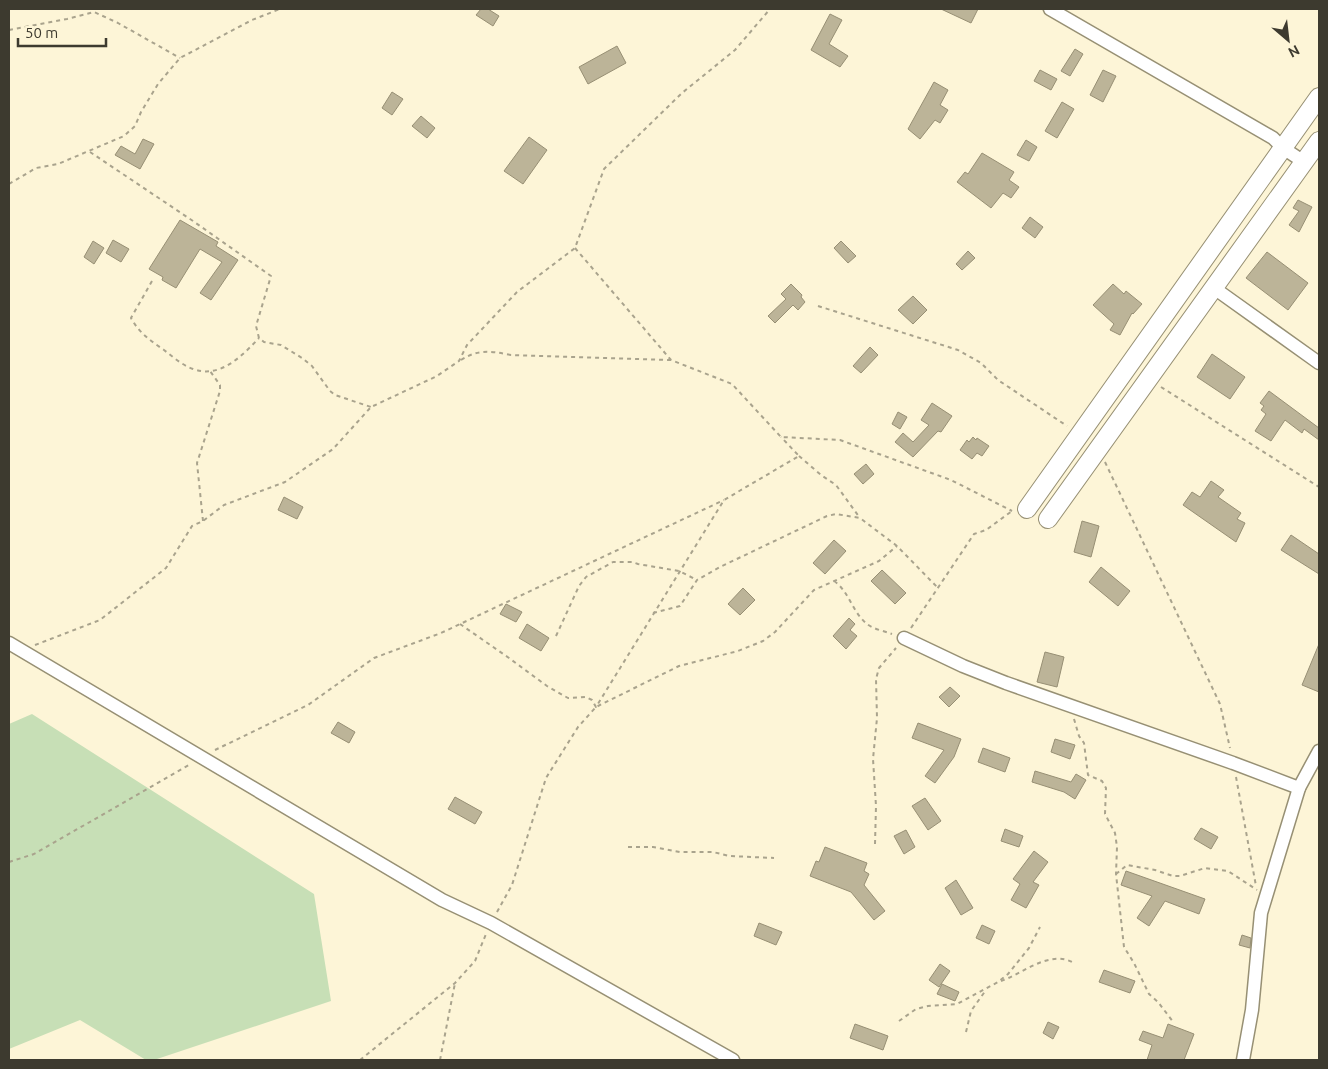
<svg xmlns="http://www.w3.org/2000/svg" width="1328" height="1069" font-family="Ubuntu,sans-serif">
	<rect width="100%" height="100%" fill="#fdf5d7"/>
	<polygon fill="#c7dfb6" points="32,714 314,894 331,1001 154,1060 146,1060 80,1020 9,1049 9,724"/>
	<g fill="#bcb498" stroke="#978f74">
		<polygon points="481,9 488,9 499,16 493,26 476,15"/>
		<polygon points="941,9 978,9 971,23"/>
		<polygon points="830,14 842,20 829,44 848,56 840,67 811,50"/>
		<polygon points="617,46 626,63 588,84 579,67"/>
		<polygon points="1075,49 1083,54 1070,76 1061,71"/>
		<polygon points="1040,70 1057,79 1051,90 1034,81"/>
		<polygon points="1103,70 1116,76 1103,102 1090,95"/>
		<polygon points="934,82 948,90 940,105 948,110 940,123 935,120 920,139 908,129"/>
		<polygon points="392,92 403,99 392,115 382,108"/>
		<polygon points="1062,102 1074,109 1057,138 1045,131"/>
		<polygon points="421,116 435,128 427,138 412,126"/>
		<polygon points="529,137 547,150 523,184 504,171"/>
		<polygon points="143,139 154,144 140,169 115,155 121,146 135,154"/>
		<polygon points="1026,140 1037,147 1029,161 1017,155"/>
		<polygon points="982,153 1014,172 1009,180 1019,187 1011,198 1003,193 991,208 957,182 965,172 968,174"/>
		<polygon points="1298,200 1312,207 1299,232 1289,225 1299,211 1293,208"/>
		<polygon points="1030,217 1043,227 1035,238 1022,228"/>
		<polygon points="180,220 218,242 216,246 238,260 211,300 200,293 222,262 200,249 176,288 162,280 163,277 149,269"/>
		<polygon points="113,240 129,249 121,262 106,253"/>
		<polygon points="93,241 104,248 94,264 84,257"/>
		<polygon points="841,241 856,256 848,263 834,248"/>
		<polygon points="968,251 975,258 962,270 956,264"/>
		<polygon points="1267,252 1308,283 1288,310 1246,278"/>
		<polygon points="791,284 802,295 801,297 805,302 798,310 793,305 775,323 768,316 786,299 781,294"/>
		<polygon points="1113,284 1124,294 1126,291 1142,304 1133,314 1132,313 1120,335 1110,330 1114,324 1093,305"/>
		<polygon points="913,296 927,310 913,324 898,310"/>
		<polygon points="870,347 878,355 861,373 853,366"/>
		<polygon points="1212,354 1245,377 1230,399 1197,377"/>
		<polygon points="1269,391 1319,428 1319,440 1304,429 1302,433 1285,420 1271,441 1255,431 1266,414 1261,410 1264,406 1260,403"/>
		<polygon points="932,403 952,416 941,432 938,431 913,457 895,442 903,433 913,442 929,425 921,420"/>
		<polygon points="898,412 907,417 900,429 892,424"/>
		<polygon points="973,437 976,440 977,438 989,446 982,456 977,453 972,459 960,450 967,440 969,442"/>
		<polygon points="866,464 874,474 863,484 854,474"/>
		<polygon points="1211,481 1224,490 1218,497 1241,513 1237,519 1245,523 1236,542 1183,505 1192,492 1200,497"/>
		<polygon points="284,497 303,507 297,519 278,510"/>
		<polygon points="1082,521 1099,526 1091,557 1074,552"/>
		<polygon points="1291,535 1319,554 1319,574 1281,550"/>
		<polygon points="834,540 846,551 825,574 813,563"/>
		<polygon points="1101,567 1130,591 1118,606 1089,582"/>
		<polygon points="882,570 906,593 895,604 871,581"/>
		<polygon points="743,588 755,600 740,615 728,604"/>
		<polygon points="506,604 522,612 516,622 500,614"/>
		<polygon points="849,618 855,624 850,630 857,636 846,649 833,636"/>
		<polygon points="527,624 549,638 541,651 519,638"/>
		<polygon points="1319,644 1319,692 1302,685"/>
		<polygon points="1045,652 1064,657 1057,687 1037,682"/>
		<polygon points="950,687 960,696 949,707 939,697"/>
		<polygon points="338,722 355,732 349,743 331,733"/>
		<polygon points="918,723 961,739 954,757 935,783 925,776 944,750 912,738"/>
		<polygon points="1055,739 1075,745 1070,759 1051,752"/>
		<polygon points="983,748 1010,758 1005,772 978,762"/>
		<polygon points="1035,771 1071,782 1076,774 1086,780 1075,799 1064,792 1032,782"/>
		<polygon points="455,797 482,812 475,824 448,809"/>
		<polygon points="925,798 941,821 928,830 912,806"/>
		<polygon points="1201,828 1218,837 1211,849 1194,839"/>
		<polygon points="1005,829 1023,836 1019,847 1001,841"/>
		<polygon points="906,830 915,847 904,854 894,836"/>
		<polygon points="825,847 867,863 864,871 869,874 864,885 885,911 874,920 851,892 810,876 816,861 819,862"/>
		<polygon points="1034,851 1048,862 1033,882 1039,885 1026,908 1011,900 1020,884 1013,879"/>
		<polygon points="1126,871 1205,899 1199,914 1165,901 1149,926 1137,918 1152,896 1121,885"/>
		<polygon points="956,880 973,908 961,915 945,888"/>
		<polygon points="759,923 782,932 776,945 754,936"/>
		<polygon points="982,925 995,931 989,944 976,938"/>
		<polygon points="1242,935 1251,938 1250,948 1239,945"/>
		<polygon points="940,964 950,971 939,987 929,980"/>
		<polygon points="1104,970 1135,981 1130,993 1099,982"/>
		<polygon points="942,984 959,992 955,1001 937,994"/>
		<polygon points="1048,1022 1059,1027 1053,1039 1043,1033"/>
		<polygon points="855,1024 888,1036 883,1050 850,1038"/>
		<polygon points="1168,1024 1194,1034 1184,1060 1147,1060 1152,1045 1139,1040 1143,1031 1163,1038"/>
	</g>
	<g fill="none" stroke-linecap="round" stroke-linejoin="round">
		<defs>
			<g id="street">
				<polyline points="1050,9 1273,138 1283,148 1304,162"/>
				<polyline points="1214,288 1319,363"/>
				<polyline points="904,638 963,666 1006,683 1233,763 1299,788"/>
				<polyline points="9,643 442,900 491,923 733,1060"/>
				<polyline points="1243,1060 1252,1010 1261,913 1299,788 1319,751"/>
			</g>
			<g id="secondary">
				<polyline points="1027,509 1319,97"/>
				<polyline points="1048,519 1319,141"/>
			</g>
		</defs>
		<use href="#street" stroke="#979074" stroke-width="15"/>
		<use href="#secondary" stroke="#979074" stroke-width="20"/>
		<g stroke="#a9a38d" stroke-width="2" stroke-dasharray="4 4" stroke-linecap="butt">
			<polyline points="9,30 67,19 94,12 118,23 180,58"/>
			<polyline points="90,152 193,221 271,276 256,326 259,338 264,342 281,345 302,358 312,366 330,391 335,395 371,407"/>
			<polyline points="9,184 36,168 58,164 124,136 135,126 141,112 158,84 180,58 252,20 280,9"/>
			<polyline points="575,248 671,360 732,384 781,437 840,440 951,480 1012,511"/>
			<path d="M152 281 131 318C139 333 151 341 164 350 173 357 182 365 193 369 220 379 242 356 259 338"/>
			<polyline points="818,306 958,350 981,363 998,380 1067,426"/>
			<path d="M461 360C478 349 491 351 511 355L671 360"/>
			<polyline points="1161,387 1319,487"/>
			<polyline points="799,456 821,475 836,485 860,518"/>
			<polyline points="1105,462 1220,704 1230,748"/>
			<polyline points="203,521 197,463 220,391 220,385 210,371"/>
			<path d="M834 581C849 591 852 612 867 624 873 629 884 631 892 634"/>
			<polyline points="653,613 680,606 697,580 720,567 827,516 836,514 860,518 897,546 938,588"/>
			<polyline points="460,624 509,658 547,686 568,698 586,697 592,700 596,707 724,500 799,456 781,437"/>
			<polyline points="911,628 974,534 986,530 1012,511"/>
			<polyline points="556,636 579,586 586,577 613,562 632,562 638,564 679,571 697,580"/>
			<polyline points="35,645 100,620 166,568 192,526 203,521 224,505 285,482 333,449 371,407 437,376 459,361 467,345 517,292 575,248 604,169 682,93 735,50 770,9"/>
			<polyline points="1074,719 1079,736 1084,743 1088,775 1102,781 1106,788 1105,814 1115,833 1117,847 1116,874 1124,947 1134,963 1149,994 1158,1002 1174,1023"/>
			<polyline points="215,750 308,705 374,658 441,633 724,500"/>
			<polyline points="1236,777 1256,886"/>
			<polyline points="875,844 876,806 873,759 877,718 876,679 879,668 896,648"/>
			<polyline points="628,847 653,847 680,852 713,852 729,856 774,858"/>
			<polyline points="9,862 34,854 189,765"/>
			<polyline points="1116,874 1127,865 1155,870 1173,876 1180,876 1205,868 1228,871 1257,890"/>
			<polyline points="497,912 512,885 546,778 578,727 596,707 679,666 738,651 763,641 775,632 814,590 879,561 897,546"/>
			<path d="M1001 981C1022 974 1049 950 1072 962"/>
			<polyline points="899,1021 916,1009 928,1006 957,1004 998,982 1008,974 1029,948 1040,927"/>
			<polyline points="966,1032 971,1011 986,990"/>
			<polyline points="360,1060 455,983 475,961 486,934"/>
			<polyline points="440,1060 455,983"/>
		</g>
		<use href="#street" stroke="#fff" stroke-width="12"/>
		<use href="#secondary" stroke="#fff" stroke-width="18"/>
	</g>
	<rect width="1328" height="1069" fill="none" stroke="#3d3a2f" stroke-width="20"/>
	<g transform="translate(1288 40) rotate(152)" stroke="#fdf5d7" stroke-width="4" paint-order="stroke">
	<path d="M0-4L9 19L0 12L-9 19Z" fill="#3d3a2f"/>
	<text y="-8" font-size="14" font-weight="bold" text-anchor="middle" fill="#3d3a2f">N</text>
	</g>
	<path d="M18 38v8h88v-8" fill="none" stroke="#3d3a2f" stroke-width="2.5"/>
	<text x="25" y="38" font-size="15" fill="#3d3a2f" stroke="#fdf5d7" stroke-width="4" paint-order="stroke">50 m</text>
</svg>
